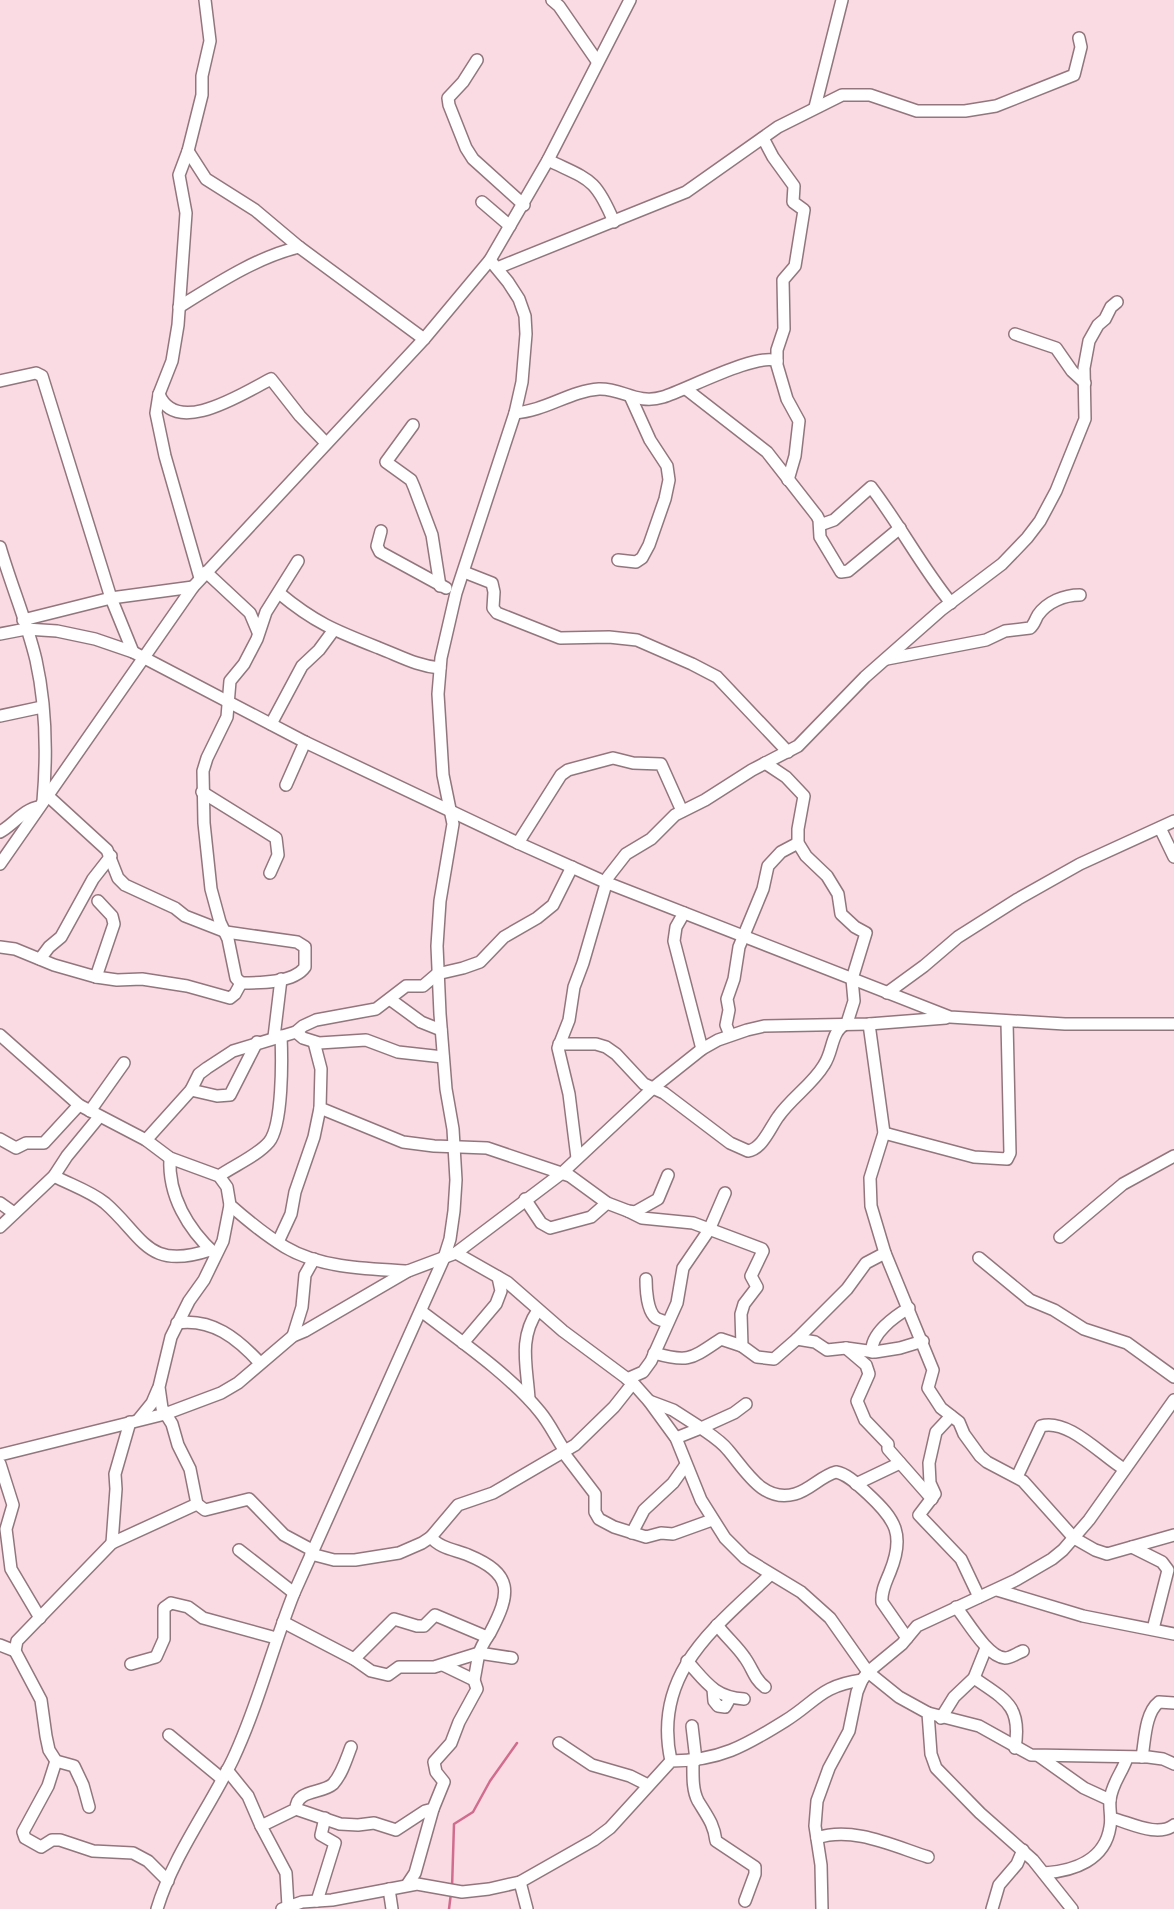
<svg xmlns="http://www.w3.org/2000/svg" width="1174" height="1909" font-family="'Fira Sans',sans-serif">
	<rect width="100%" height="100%" fill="#fadae3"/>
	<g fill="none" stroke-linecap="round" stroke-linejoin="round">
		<g stroke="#d06d8e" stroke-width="2.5">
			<polyline points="452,1888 454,1824 473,1812 490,1781 517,1743"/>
			<polyline points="449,1909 451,1893"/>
		</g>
		<defs>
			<g id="minor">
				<polyline points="552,0 559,6 597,61"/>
				<polyline points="477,60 463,82 448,98 449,105 466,148 473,159 524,205"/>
				<polyline points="815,107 842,0"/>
				<polyline points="763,138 773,157 794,186 793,202 804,210 795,266 783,280 784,329 777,350 777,365 787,399 799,421 795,456 788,480"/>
				<polyline points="188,151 206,179 255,210 299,247 424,339"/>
				<path d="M548 160C589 180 595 177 614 222"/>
				<polyline points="482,202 510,226"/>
				<polyline points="497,268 686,192 778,127 842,95 870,95 917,111 965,111 996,106 1074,75 1081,47 1079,38"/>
				<path d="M179 307C216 284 257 257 299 247"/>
				<polyline points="1015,334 1056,348 1072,371 1085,383"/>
				<polyline points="0,381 36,373 42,376 111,598 133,652"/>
				<polyline points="686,389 767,452 817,516 819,520 820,537 841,572 848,571 900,528"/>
				<path d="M159 394C176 438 245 392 271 379L300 416 326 443"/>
				<path d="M515 413C545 411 570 391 599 389 622 388 637 405 663 397 686 390 757 352 777 361"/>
				<polyline points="413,425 386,462 411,480 414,487 432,535 440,586"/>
				<path d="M820 525 834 520 871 487C900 525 921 566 951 603"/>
				<polyline points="381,531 377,546 380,552 446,588"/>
				<path d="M0 547C11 585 27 622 36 660 46 705 47 755 43 801"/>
				<polyline points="618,560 636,562 642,558 649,545 665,499 669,480 667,466 650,440 631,398"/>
				<polyline points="206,572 250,613 258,632"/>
				<polyline points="464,572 492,583 494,592 493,608 497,613 560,638 609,637 637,640 692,664 717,677 788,752"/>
				<polyline points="200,578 165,456 156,413 159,394 172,361 178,325 186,213 179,175 188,151 202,95 202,76 210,41 205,0"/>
				<path d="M279 593C315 623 336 631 379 648 400 656 417 666 440 668"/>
				<polyline points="23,620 111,598 193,587"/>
				<polyline points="0,634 26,629 57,631 95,639 133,652 305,742 518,843 605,882 950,1017 1065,1024 1174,1024"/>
				<path d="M887 659 986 640 1005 631 1030 628C1034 625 1035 620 1038 615 1047 602 1064 595 1080 595"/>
				<polyline points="0,716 42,707"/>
				<polyline points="271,724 302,666 319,650 333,631"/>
				<polyline points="286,785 305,742"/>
				<polyline points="202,792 276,838 278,855 270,873"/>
				<path d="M48 796 107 850 118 878 125 885 175 908 185 916 226 932 297 942 305 947V967C294 983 259 983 241 983"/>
				<polyline points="1160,828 1174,857"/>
				<path d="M0 832C13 825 24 809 39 807"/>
				<polyline points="518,843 561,775 568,770 613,758 633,763 661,764 682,811"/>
				<polyline points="0,864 193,587 424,339 490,260 548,160 630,0"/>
				<polyline points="684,913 676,927 674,941 702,1049"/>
				<polyline points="0,947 15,949 54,965 96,977 117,980 142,979 187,986 230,998 235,994 241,983"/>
				<polyline points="40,959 49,947 61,937 93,879 111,856"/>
				<polyline points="96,977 114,924 112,916 98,901"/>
				<polyline points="241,983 236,978 228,939 220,922 211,889 204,823 203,771 207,758 227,717 230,681 244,664 257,639 266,612 298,561"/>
				<polyline points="887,993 924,966 958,937 1018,899 1080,864 1174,821"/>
				<polyline points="391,1000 421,1022 441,1030"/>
				<polyline points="869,1024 884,1133 870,1178 871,1206 885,1253 933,1370 928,1388 941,1408 959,1422 964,1434 980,1456 987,1462 1023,1481 1074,1538 1095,1550 1107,1554 1174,1535"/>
				<polyline points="296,1032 303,1038 319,1043 366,1040 398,1052 443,1057"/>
				<path d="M0 1035 79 1105 146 1140 170 1158 219 1176 227 1187 230 1205C247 1220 265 1235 285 1247 320 1268 368 1269 408 1271"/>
				<polyline points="730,1035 726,1025 729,1010 727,999 734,979 739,947 763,889 768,866 781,852 798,843"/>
				<polyline points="274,1037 281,979"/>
				<polyline points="314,1042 321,1069 320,1108 403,1142 434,1146 487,1148 570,1176 607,1203 628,1211 635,1212 658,1199 668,1175"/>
				<path d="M559 1044H596L606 1047 616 1054 644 1084 664 1093 730 1143 748 1151C762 1149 770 1128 778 1117 791 1098 812 1085 824 1065 834 1050 830 1032 847 1023L854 1001 852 979 866 933 855 927 841 914 838 894 827 876 806 856 798 843V829L804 796 786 777 765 763"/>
				<polyline points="191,1090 217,1096 230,1095 257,1042"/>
				<polyline points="90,1111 124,1063"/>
				<polyline points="884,1133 974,1157 1007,1159 1010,1153 1007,1022"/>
				<polyline points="0,1139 16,1148 26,1143 44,1143 79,1105"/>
				<polyline points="146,1140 191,1090 199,1074 207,1068 233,1051 296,1032 303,1026 316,1020 376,1009 406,986 423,986 437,974 463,968 480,962 504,937 537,918 553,905 572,867"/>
				<path d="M170 1158C168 1196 188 1229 215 1254"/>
				<polyline points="577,1158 569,1094 558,1048 569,1020 574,987 583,963 608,877 626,854 651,839 675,815 705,800 752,770 798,746 865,677 941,610 1002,564 1027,538 1040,521 1056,491 1085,419 1084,368 1089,341 1098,325 1105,319 1111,307 1117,302"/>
				<path d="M54 1176C71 1185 90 1191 105 1203 144 1237 147 1271 210 1250"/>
				<path d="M219 1176C235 1165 257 1156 269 1142 283 1125 282 1058 281 1036"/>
				<polyline points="525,1199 541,1223 550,1228 591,1217 607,1203"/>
				<polyline points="0,1203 14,1213"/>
				<polyline points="628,1211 642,1218 693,1223 762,1249 763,1251 751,1276 757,1287 744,1304 741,1314 742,1346 757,1357 774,1359 797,1339 815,1342 827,1350 846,1348 875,1352 900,1348 923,1341"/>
				<polyline points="0,1227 54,1176 67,1156 99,1117"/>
				<polyline points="1060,1237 1123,1184 1174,1156"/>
				<polyline points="278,1242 291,1214 295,1192 314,1137 320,1108"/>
				<polyline points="456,1253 507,1282 563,1331 633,1383 649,1401 676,1438 701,1500 725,1538 745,1558 801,1592 830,1618 868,1672 899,1697 928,1713 931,1754 936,1768 980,1813 1033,1860 1072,1909"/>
				<polyline points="979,1258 1030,1300 1054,1310 1084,1329 1127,1343 1174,1377"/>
				<path d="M646 1279C646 1289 647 1311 656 1318 659 1320 664 1321 667 1322"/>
				<path d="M421 1311C459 1340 510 1375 540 1412 550 1424 556 1438 565 1451"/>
				<path d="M177 1323C212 1318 237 1338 260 1363"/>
				<polyline points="293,1336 302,1307 305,1275 314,1259"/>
				<polyline points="797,1339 847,1289 866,1263 885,1253"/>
				<polyline points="463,1343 496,1304 501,1291 498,1277"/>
				<polyline points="846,1348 866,1365 869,1374 857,1401 865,1420 888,1444 888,1449 932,1499"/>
				<path d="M872 1352C870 1334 895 1316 909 1308"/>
				<path d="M654 1353C689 1363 691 1359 721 1339L742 1346"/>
				<polyline points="627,1379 643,1372 651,1361 677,1303 683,1268 709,1230 725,1193"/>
				<path d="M529 1399C527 1366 518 1339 538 1310"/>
				<polyline points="649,1401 673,1410 701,1428 734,1413 746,1404"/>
				<polyline points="951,1416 936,1432 929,1463 930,1483 935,1494 919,1515 961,1559 979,1597"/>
				<polyline points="139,1419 152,1403 158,1389"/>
				<path d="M676 1438 701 1428C711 1435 721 1441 728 1450 746 1471 763 1503 795 1494 810 1490 821 1476 836 1472 848 1474 859 1486 868 1494 896 1520 905 1535 890 1572 886 1582 881 1591 882 1602L907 1638"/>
				<polyline points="563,1452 595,1494 595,1512 599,1519 614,1527 646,1537 661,1533 673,1534 712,1520"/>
				<polyline points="0,1455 165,1414 221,1393 238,1383 293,1336 305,1331 408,1271 456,1253 562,1173 653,1088 702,1049 718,1040 747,1030 764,1026 869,1024 946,1018"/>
				<polyline points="0,1464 13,1505 6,1529 11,1569 40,1618"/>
				<path d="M1017 1477 1041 1426C1068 1418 1101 1455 1124 1469"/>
				<polyline points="856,1484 900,1463"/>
				<polyline points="197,1504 190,1469 178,1445 172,1424 162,1408 159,1387 171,1337 189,1301 204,1280 223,1241 230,1205"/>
				<polyline points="632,1533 644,1510 673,1483 685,1466"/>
				<path d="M431 1537C439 1548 456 1550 468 1555 514 1574 511 1593 490 1633 486 1639 481 1646 479 1654 477 1662 476 1671 474 1680"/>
				<polyline points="112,1543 116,1489 115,1474 130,1422"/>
				<polyline points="1132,1547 1162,1562 1168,1570 1153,1629"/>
				<polyline points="239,1550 294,1593"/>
				<polyline points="311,1554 334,1560 355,1560 399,1553 422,1543 431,1537 458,1505 493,1493 575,1445 614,1407 633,1383"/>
				<polyline points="997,1590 1083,1616 1174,1634"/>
				<path d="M956 1607C967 1620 987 1657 1005 1658 1011 1658 1017 1653 1023 1651"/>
				<polyline points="283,1622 354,1659 371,1671 388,1675 399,1667 434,1667 479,1653 512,1658"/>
				<path d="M717 1625C726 1637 737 1646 745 1658 753 1669 754 1679 765 1687"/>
				<polyline points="0,1645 15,1651 17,1641 112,1543 197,1504 205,1510 249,1499 284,1535 312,1550"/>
				<polyline points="15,1651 41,1700 46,1736 49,1750 56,1761 74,1766 83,1785 89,1807"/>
				<polyline points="354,1659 394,1619 417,1626 424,1626 435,1615 487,1637"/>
				<path d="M687 1661C706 1682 714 1697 744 1699"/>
				<polyline points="131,1664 156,1657 164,1639 164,1608 171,1603 188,1607 203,1618 276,1638"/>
				<path d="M974 1678C1006 1700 1022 1706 1015 1748"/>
				<polyline points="713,1689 714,1701 718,1706 725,1707 730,1698"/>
				<polyline points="928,1713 979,1726 1031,1755 1148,1757 1163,1759 1174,1764"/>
				<polyline points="941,1718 954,1697 974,1678 986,1648"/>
				<polyline points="692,1726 696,1760"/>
				<polyline points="169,1735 221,1778"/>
				<polyline points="559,1743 592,1765 630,1776 648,1785"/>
				<polyline points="1039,1756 1084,1788 1110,1800"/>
				<path d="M1142 1757C1145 1740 1145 1713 1159 1702L1174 1703"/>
				<polyline points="56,1761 48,1786 23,1832 25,1838 41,1847 52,1840 60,1840 93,1851 133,1853 148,1861 168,1881"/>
				<path d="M671 1761C652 1674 713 1629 770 1575"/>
				<path d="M693 1761C693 1774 692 1790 698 1801 707 1816 714 1824 716 1841L755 1867V1874L745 1901"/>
				<polyline points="227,1770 248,1796 261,1826"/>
				<polyline points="296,1809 340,1824 358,1825 374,1823 396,1830 425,1811 433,1809 444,1782 436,1772 434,1762 451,1743 459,1722 477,1689 474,1680 443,1665"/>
				<path d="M1111 1818C1129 1822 1157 1838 1174 1825"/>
				<path d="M817 1838C853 1826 893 1846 928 1857"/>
				<path d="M1044 1873C1074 1871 1105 1860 1110 1827 1112 1818 1109 1809 1110 1800 1112 1783 1122 1773 1127 1758"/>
				<polyline points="520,1882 527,1909"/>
				<polyline points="407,1885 415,1873 433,1809"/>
				<polyline points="389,1889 392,1909"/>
				<polyline points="317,1901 335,1843 321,1835 325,1818"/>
				<path d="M288 1906 286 1873 261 1826 296 1809C296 1789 322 1794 333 1784 342 1774 346 1760 351 1747"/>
				<path d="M157 1909C173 1856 209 1809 233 1759 258 1706 272 1648 294 1593L444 1258 450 1239 454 1211 456 1180 453 1129 446 1089 440 1014 437 946 440 901 453 824 443 775 438 694 441 658 456 593 515 413 522 382 526 334 525 316 519 299 508 282 490 260"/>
				<path d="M282 1909 302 1902 332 1900 417 1884 462 1892 489 1889 520 1882 594 1840 610 1828 671 1761C719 1761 745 1746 785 1721 817 1701 820 1686 862 1680"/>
				<polyline points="822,1909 821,1865 815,1826 817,1801 829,1768 849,1731 857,1692 862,1680 868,1672 902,1644 917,1626 1016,1580 1052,1559 1063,1550 1089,1520 1174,1400"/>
				<polyline points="992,1909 999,1885 1017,1864 1023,1850"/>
			</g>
		</defs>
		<use href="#minor" stroke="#92767e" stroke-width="14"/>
		<use href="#minor" stroke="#fff" stroke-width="11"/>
	</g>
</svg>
